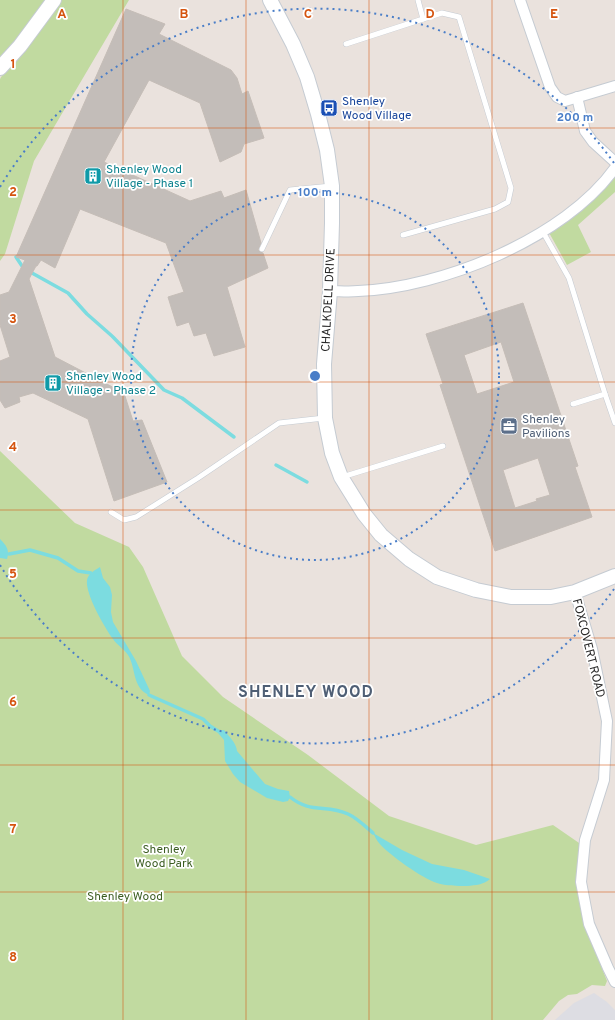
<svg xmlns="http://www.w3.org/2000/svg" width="615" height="1020" font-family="Overpass,sans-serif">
	<rect width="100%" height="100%" fill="#eae2dd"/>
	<polygon fill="#dddde3" points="594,993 607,1002 615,1010 615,1020 555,1020 574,1003"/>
	<g fill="#c1daa0">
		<polygon points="0,0 129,0 34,161 5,254 0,261 0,79 19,47 0,63"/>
		<polygon points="615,168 615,192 578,225 591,252 567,265 547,229"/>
		<polygon points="0,451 75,523 129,547 143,567 182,656 223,697 308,755 389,816 476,845 553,825 582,845 586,927 607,981 605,986 592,985 577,994 568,995 559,1001 543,1020 0,1020"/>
	</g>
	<g fill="#7cdce0">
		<path d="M0 539C6 545 10 550 7 559L0 558Z"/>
		<path d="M100 567 103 578 110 587 112 595 111 612 113 622 136 661 150 691 149 695C132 688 136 667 128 655 124 649 117 645 113 639 105 628 85 594 87 580 88 574 95 570 100 567Z"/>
		<path d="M223 730H224C229 737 236 742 237 751L265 784 278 789 289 791 290 797 288 801 283 802 267 798 240 782 233 774 225 761 224 740 218 733V731Z"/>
		<path d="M373 833 402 850 432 864 464 870 490 879C483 885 476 885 467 886 457 886 446 886 437 883 423 879 388 854 379 843 376 840 375 836 373 833Z"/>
	</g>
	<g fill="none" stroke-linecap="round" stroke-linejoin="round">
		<g stroke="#7cdce0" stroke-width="3.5">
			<polyline points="16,257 22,266"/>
			<polyline points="32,273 68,293 87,314 112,336"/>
			<polyline points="113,337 164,390 182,398 234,437"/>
			<polyline points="276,465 307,482"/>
			<polyline points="9,554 30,550 58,558 78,571 91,573"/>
			<polyline points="149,695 203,719 210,726 218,731"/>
			<path d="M290 797C311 814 326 804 348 814 357 818 365 826 373 833"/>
		</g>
	</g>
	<g fill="#c3bdb9" stroke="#c5bdb7" fill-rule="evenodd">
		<polygon points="126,9 165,24 159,34 231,70 237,78 242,94 248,91 264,138 244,144 241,152 220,162 200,103 149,80 104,162 190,201 221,191 224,198 246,190 261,243 258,250 260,252 263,253 268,268 227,287 245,347 214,356 206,333 194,336 189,322 177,326 168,297 184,292 166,243 80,209 55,268 41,260 37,266 36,266 29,279 55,357 124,393 133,421 142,420 167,482 114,501 88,419 33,393 19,397 20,402 5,408 0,400 0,361 10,357 0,325 0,295 9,292 25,260 16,257"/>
		<path d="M523 303 578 466 575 467 592 517 495 551 440 385 443 384 426 334ZM501 342 514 382 477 394 464 355ZM538 458 550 495 536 499 537 501 515 508 503 470Z"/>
	</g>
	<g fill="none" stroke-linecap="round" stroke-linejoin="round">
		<defs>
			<g id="lane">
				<polyline points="346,44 423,19"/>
				<polyline points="543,232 569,278 605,394 573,404"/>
				<polyline points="403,235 495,209 508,202 511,188 459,17 442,13 423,19 418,0"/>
				<polyline points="262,249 290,190 331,186"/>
				<polyline points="605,394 615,423"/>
				<polyline points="342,477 443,446"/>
				<polyline points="111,512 124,520 136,517 198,478 279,423 324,418"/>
			</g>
			<g id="street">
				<polyline points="520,0 550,87 557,97 565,101 615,86"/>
				<polyline points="577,97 585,131 593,142 615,162"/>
				<path d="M330 291C339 291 349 292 358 291 442 288 565 238 615 168"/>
				<polyline points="575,592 592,649 607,721 604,780 585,840 581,882 589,924 608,968 615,982"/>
			</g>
			<g id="secondary">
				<polyline points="270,0 293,44 307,77 318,114 327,150 332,186 332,223 330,291 324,364 325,418 332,453 341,477 364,514 381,535 409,559 437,577 476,590 511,597 551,597 575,592 615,576"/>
				<polyline points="0,68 20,46 54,0"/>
			</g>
		</defs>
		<use href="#lane" stroke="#c5cbd2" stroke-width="6"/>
		<use href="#street" stroke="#c5cbd2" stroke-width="12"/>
		<use href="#secondary" stroke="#c5cbd2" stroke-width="16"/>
		<use href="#lane" stroke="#fff" stroke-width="5"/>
		<use href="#street" stroke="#fff" stroke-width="10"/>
		<use href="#secondary" stroke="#fff" stroke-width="14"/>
	</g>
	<path fill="none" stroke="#d5540f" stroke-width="1" stroke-opacity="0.55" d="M123 0V1020M246 0V1020M369 0V1020M492 0V1020M0 128H615M0 255H615M0 382H615M0 510H615M0 638H615M0 765H615M0 892H615"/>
	<g fill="none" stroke="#4a7ec8" stroke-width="2" stroke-dasharray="2 4">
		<circle cx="315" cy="376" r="184"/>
		<path d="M614 589A367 367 0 0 1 0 565M0 187A367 367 0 0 1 614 163"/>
	</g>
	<defs>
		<symbol id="bus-square" viewBox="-11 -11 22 22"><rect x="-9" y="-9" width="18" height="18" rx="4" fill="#1a4fb4" stroke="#fff"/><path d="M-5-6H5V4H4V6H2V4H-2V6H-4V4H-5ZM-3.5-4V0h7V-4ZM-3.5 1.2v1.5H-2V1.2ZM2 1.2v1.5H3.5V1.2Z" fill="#fff"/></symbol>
		<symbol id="building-square" viewBox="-11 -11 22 22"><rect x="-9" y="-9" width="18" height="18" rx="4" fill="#0f9aa8" stroke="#fff"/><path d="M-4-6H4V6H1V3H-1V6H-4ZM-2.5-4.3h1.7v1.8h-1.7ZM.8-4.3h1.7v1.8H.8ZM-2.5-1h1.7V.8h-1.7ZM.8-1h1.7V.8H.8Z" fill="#fff"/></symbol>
		<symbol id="office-square" viewBox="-11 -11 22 22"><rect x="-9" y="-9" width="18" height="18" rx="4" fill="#5c6f8a" stroke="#fff"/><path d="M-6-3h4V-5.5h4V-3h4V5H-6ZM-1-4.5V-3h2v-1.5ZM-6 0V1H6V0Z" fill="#fff"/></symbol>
	</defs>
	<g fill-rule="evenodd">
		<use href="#bus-square" x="319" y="98" width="20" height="20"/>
		<use href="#building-square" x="83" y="166" width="20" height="20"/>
		<use href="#building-square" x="43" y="373" width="20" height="20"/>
		<use href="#office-square" x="499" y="416" width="20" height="20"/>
	</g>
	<g text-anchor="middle" stroke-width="3.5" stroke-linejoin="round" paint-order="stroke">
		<g font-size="12" fill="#164399" stroke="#fff" text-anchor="start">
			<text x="342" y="105">Shenley<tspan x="342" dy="14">Wood Village</tspan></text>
		</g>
		<g font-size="12" fill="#0d838f" stroke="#fff" text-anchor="start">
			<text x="106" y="173">Shenley Wood<tspan x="106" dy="14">Village - Phase 1</tspan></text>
			<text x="66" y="380">Shenley Wood<tspan x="66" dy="14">Village - Phase 2</tspan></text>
		</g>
		<g font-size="12" fill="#2a2a2a" stroke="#fff">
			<text transform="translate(328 300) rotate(-87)" y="4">CHALKDELL DRIVE</text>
			<text transform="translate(589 648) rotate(76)" y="4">FOXCOVERT ROAD</text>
		</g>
		<g font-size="12" fill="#4e5e75" stroke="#fff" text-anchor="start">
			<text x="522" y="423">Shenley<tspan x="522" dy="14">Pavilions</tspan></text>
		</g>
		<g font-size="12" fill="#3c5e22" stroke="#fff">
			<text x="164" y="853">Shenley<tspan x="164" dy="14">Wood Park</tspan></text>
			<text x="125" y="900">Shenley Wood</text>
		</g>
		<g font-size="16" font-weight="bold" letter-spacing="1" fill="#4f5f75" stroke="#fff">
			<text x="306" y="697">SHENLEY WOOD</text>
		</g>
	</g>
	<g font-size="13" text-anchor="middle" font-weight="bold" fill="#d5540f" stroke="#fff" stroke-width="3.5" stroke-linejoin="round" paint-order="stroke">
		<text x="62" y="18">A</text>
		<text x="184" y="18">B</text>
		<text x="308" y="18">C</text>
		<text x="430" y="18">D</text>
		<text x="554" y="18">E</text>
		<text x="13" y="68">1</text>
		<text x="13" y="196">2</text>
		<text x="13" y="323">3</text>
		<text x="13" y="451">4</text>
		<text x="13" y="578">5</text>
		<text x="13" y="706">6</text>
		<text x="13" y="833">7</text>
		<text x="13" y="961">8</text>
	</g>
	<circle cx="315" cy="376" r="6" fill="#4a7ec8" stroke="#fff" stroke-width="2"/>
	<g font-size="12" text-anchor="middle" font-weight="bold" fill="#4a7ec8" stroke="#fff" stroke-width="3.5" stroke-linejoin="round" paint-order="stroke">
		<text x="575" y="121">200 m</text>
		<text x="315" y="196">100 m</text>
	</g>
</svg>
